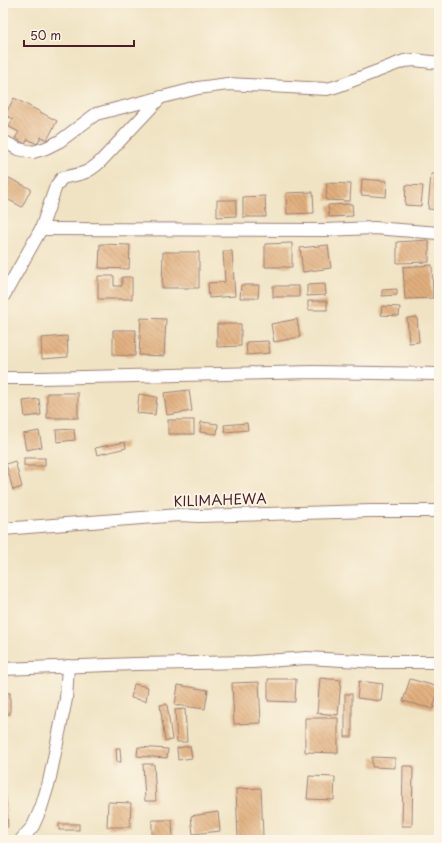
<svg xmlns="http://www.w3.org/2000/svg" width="442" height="843" font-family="'Playpen Sans',sans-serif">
	<defs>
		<pattern id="building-back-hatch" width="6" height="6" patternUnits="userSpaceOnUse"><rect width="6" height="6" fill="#e1af7e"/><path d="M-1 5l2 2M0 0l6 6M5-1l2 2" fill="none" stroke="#b88e67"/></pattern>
	</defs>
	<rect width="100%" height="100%" fill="#fcf5e5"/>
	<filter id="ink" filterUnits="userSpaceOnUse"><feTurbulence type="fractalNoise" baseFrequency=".025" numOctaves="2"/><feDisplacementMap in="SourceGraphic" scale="8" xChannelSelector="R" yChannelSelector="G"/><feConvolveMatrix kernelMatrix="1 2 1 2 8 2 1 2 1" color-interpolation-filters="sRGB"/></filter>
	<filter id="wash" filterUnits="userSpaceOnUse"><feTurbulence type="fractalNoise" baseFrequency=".012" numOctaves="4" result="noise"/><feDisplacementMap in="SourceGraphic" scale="16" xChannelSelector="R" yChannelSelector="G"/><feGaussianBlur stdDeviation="0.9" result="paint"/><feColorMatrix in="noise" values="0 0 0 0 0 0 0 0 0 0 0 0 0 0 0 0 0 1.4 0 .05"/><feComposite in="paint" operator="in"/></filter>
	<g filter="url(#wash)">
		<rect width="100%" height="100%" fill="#f0e3c3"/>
		<g id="blocks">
			<g fill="url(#building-back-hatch)">
				<polygon points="14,98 57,121 47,140 41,137 37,144 28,139 25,144 15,138 19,132 9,127 13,119 5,115"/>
				<polygon points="431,174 439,174 439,210 428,209"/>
				<polygon points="3,175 31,189 22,207 3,197"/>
				<polygon points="362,179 387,181 386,197 361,195"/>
				<polygon points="327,183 351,184 350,201 326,200"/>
				<polygon points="406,185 423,186 421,206 405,205"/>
				<polygon points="313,192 314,213 287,214 286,193"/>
				<polygon points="265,196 266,217 243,217 243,197"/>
				<polygon points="217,200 236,200 236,216 217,217"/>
				<polygon points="352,204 353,216 329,217 328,205"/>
				<polygon points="429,240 429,262 397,263 397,242"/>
				<polygon points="292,243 292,267 265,267 265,244"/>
				<polygon points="100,244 130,245 129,269 99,268"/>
				<polygon points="328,245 331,268 303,272 300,248"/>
				<polygon points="223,251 232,251 235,296 209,298 208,283 225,282"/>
				<polygon points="163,252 199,252 199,288 162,288"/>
				<polygon points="432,265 433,298 405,299 403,267"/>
				<polygon points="98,276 114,276 114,286 122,286 122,277 132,277 132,299 98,299"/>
				<polygon points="325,284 326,295 307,296 307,285"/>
				<polygon points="241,285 259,285 258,298 240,298"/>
				<rect x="273" y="286" width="26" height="11"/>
				<polygon points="397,289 397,295 382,296 382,290"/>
				<rect x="308" y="301" width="19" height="9"/>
				<polygon points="382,306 400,307 399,316 381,315"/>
				<polygon points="417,317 419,342 409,343 407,318"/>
				<polygon points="141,318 166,319 164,356 139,355"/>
				<polygon points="297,319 300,337 274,342 271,324"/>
				<polygon points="217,324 241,324 241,346 217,347"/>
				<polygon points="113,330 136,330 135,356 113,355"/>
				<polygon points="67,336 68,357 42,359 41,338"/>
				<polygon points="268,341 270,353 247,355 246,342"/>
				<polygon points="189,390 192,411 167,415 164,393"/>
				<rect x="47" y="393" width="31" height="25"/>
				<polygon points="139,394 157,397 155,415 137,413"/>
				<polygon points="39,399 41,415 25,417 23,401"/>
				<rect x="168" y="420" width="26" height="14"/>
				<polygon points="201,422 218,424 217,434 200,432"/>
				<polygon points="247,423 248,430 225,432 224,425"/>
				<polygon points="74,429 75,440 57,442 56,430"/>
				<polygon points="39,431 42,447 26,450 23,434"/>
				<polygon points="125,442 126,448 97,455 95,448"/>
				<rect x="24" y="458" width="21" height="8"/>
				<polygon points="15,461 22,487 13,490 6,464"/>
				<polygon points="320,678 341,680 338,715 317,713"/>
				<polygon points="268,679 296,679 295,702 268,701"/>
				<polygon points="410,679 439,687 433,709 403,701"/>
				<polygon points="359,681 383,684 381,701 357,698"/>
				<polygon points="259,682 261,723 234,724 232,683"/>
				<polygon points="134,684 148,687 146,701 131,698"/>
				<polygon points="178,685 208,690 205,709 175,705"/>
				<rect x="3" y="693" width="7" height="21"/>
				<rect x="345" y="694" width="7" height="43"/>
				<polygon points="167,704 172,740 165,741 160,705"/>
				<polygon points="185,709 187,742 177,742 175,710"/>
				<polygon points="305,718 338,718 338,753 305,752"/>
				<polygon points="190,746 192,758 178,760 177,748"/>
				<polygon points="138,747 168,749 167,758 137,756"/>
				<polygon points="116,748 120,748 121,762 117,762"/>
				<polygon points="372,757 395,758 395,768 372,767"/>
				<polygon points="143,764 154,764 156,801 145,801"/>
				<polygon points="403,766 413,766 412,826 402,826"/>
				<polygon points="309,776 335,777 334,800 307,799"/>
				<polygon points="3,778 4,778 8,827 3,828"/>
				<polygon points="261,788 263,836 238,838 236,789"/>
				<polygon points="108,802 131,803 130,827 107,827"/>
				<polygon points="218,812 220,831 193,834 191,816"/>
				<polygon points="152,820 172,820 173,839 152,840"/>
				<rect x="59" y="824" width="20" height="6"/>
			</g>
		</g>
	</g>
	<g filter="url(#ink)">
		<use href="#blocks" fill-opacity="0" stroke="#9d8177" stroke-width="1"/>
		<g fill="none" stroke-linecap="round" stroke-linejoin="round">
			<defs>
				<g id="minor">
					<polyline points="3,141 18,149 33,152 46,148 60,141 96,114 198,88 228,84 327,89 338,86 404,61 415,60 439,63"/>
					<polyline points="41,229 325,230 374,228 439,233"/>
					<path d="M3 297 41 229 56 186 62 178C81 173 84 176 100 162L161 97"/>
					<polyline points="3,378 40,378 312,372 439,374"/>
					<polyline points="3,529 179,515 199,516 371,511 439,511"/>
					<polyline points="3,669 135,664 253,662 307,658 378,662 439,662"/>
					<polyline points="21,840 33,826 41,808 49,782 66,699 68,666"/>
				</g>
			</defs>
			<use href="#minor" stroke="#9d8177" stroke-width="14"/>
			<use href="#minor" stroke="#fff" stroke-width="12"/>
		</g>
	</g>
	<g text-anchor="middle" stroke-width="4" stroke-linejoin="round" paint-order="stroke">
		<g font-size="14" fill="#4a1f2b" stroke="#fcf5e5">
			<text transform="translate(220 500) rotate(-2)" y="5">KILIMAHEWA</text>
		</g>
	</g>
	<rect width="442" height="843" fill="none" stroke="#fcf5e5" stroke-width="16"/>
	<path d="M24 40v6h110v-6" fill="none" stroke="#4a1f2b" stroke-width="2"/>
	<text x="30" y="40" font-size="12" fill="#4a1f2b" stroke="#fcf5e5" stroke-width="3" paint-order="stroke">50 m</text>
</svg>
